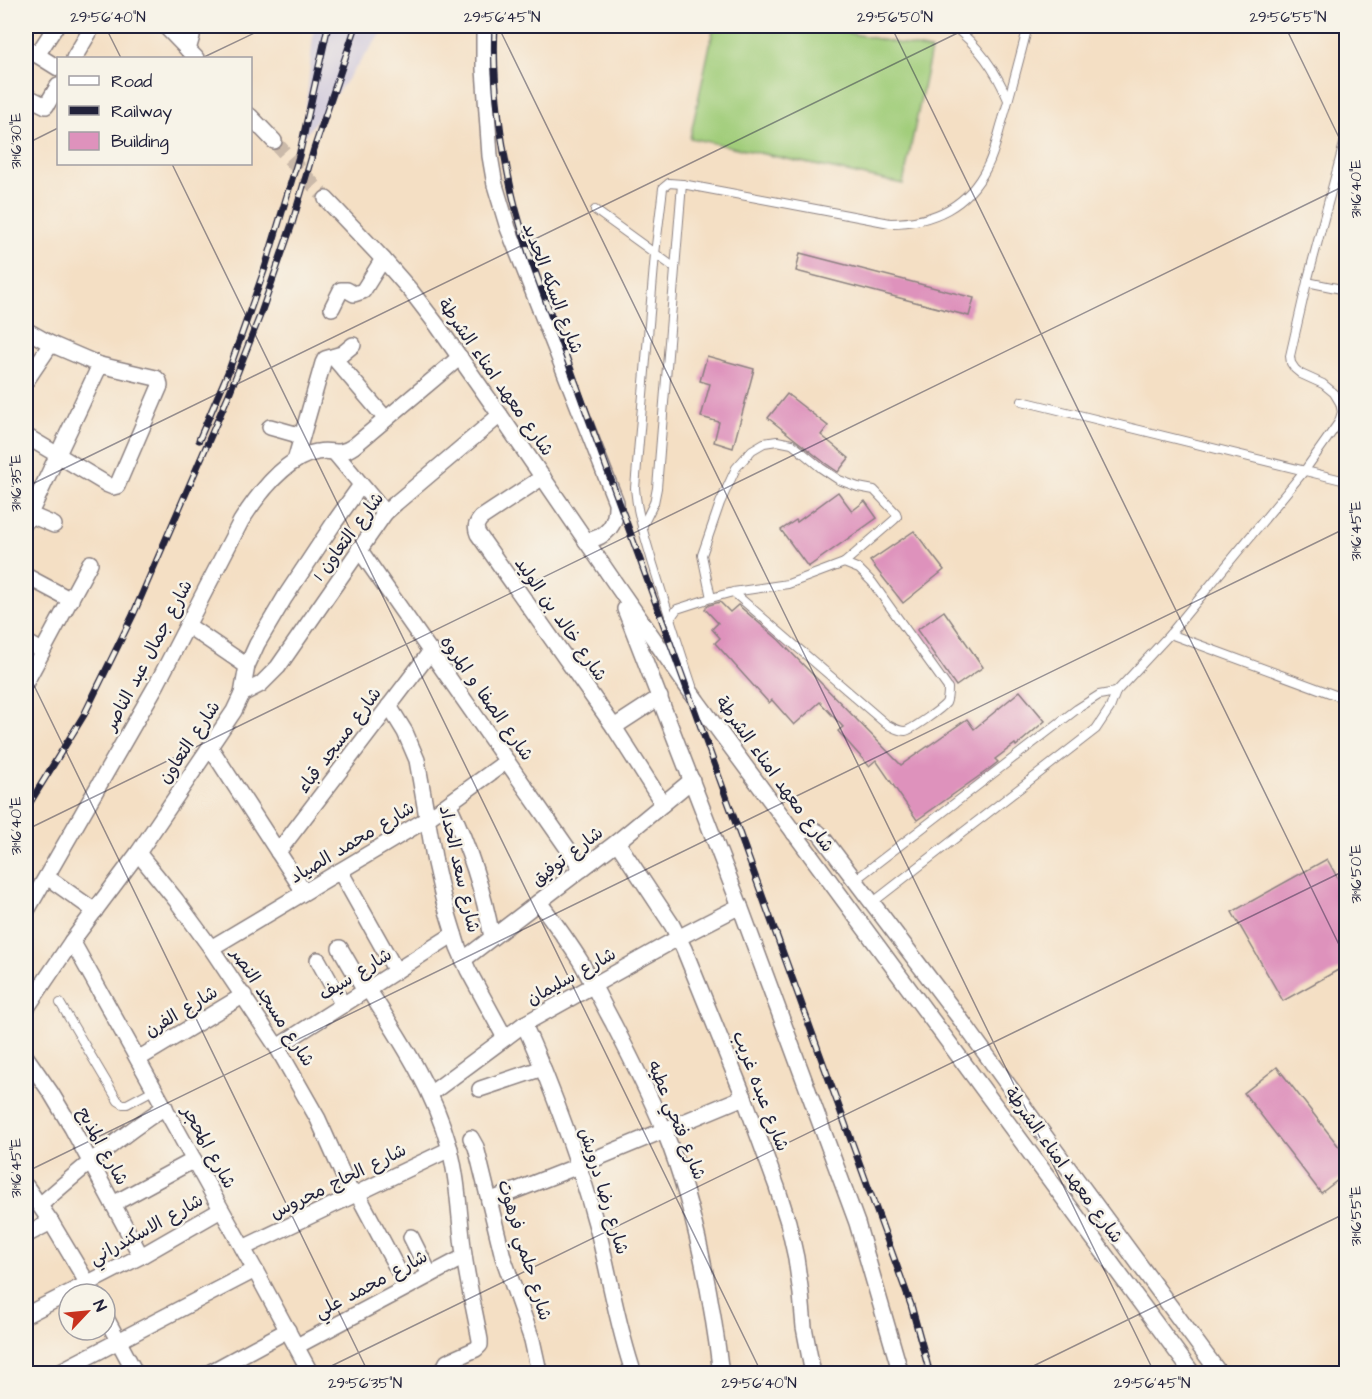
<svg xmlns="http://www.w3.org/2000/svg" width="1372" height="1399" font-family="'Architects Daughter','Playpen Sans Arabic',sans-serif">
	<rect width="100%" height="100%" fill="#f7f3e8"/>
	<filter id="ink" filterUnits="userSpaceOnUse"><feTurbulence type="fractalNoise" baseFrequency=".0167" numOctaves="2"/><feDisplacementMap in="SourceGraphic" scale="12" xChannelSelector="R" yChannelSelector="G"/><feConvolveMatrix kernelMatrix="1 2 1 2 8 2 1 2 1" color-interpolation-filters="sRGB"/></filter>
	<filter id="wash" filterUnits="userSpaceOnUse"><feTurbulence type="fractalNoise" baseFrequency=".008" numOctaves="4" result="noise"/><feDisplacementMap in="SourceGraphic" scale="24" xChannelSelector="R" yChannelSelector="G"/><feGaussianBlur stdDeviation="1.35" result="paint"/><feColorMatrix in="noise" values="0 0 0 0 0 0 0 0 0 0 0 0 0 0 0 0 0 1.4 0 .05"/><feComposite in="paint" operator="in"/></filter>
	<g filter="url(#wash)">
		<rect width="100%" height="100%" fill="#f4dfc4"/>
		<polygon fill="#c7c0d9" points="314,26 387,26 303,138"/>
		<polygon fill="#a1cd7a" stroke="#62785a" stroke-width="1.5" points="714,26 816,26 931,50 903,184 690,138"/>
		<g id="blocks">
			<g fill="#de92bc">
				<polygon points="800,253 974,298 969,316 796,271"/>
				<polygon points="707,356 754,369 733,448 714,442 719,422 701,417 710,384 700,381"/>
				<polygon points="787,394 828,426 821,435 849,458 838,472 825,463 768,418"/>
				<polygon points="838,492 852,511 865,501 877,518 808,567 781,530 796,520 797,522"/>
				<polygon points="914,531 944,570 903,603 870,561"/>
				<polygon points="720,602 730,612 738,605 779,640 901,765 967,719 974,729 1020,691 1045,721 1016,746 1015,744 995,759 998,762 985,772 917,820 876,760 869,766 838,731 843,727 820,702 794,725 772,700 769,703 715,643 720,638 712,629 718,623 705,609 709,605"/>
				<polygon points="944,611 983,667 956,686 917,630"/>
				<polygon points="1327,859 1347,895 1347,965 1283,1001 1232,912"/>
				<polygon points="1277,1067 1347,1157 1347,1173 1321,1193 1244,1093"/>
			</g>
		</g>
	</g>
	<g filter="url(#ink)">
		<use href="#blocks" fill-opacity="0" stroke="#8b8080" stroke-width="1.5"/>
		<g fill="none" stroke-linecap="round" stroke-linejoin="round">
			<polyline stroke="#cab9a9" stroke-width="15" stroke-dasharray="15 8" stroke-linecap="butt" points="274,141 326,199"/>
			<defs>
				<g id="service">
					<path d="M953 26C979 46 996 70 1008 100"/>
					<polyline points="595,210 675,268"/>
					<polyline points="1307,282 1346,290"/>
					<polyline points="1022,401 1346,481"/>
					<polyline points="642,527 654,503 657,488 682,184"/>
					<polyline points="711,598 702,555 720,503 736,468 752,450 764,443 777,441 792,444 821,468 839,480 858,487 874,490 896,513 897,517 894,520 844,563"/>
					<path d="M670 619 677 609 711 598 733 592 788 584 844 563 859 569 872 582 948 688C948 693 948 699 946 703 941 709 912 730 905 731 898 731 892 727 886 724L733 592"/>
					<polyline points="1170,634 1346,699"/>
					<path d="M692 686C678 644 665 603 652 561 645 537 637 513 635 488L655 254 663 188 669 183 682 184 890 223C933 223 968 206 987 167 995 152 998 134 1003 119 1012 88 1020 57 1028 26"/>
					<polyline points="855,880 1077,709 1099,695 1116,692"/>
					<polyline points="872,903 1096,729 1110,708 1116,692 1170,634 1305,470 1339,422 1342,412 1340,403 1334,393 1323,384 1301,374 1295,369 1291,363 1290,356 1307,282 1346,136"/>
					<polyline points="60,1003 118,1101 123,1104 127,1104 155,1089"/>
				</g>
				<g id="minor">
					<polyline points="165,26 196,58"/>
					<path d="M484 26V69L490 156 495 185 508 228 616 502C617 524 608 537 586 541"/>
					<polyline points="26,48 58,68"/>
					<polyline points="188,50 192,36 191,26"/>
					<polyline points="37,55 56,26"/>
					<polyline points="74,58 93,26"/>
					<polyline points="26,96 46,106 58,86"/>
					<polyline points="250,116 274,141"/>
					<polyline points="326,199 383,259 411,291 437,325 500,415 617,586 697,701 1193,1374"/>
					<polyline points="332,308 341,290 347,290 354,294 363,291 383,259"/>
					<polyline points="26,330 51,344 100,365 156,378 159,381 160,386 117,486 113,487 108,485 26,436"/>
					<polyline points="333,357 386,419"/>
					<polyline points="26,381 51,344"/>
					<polyline points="270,427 302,436"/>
					<polyline points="334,452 385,513"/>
					<polyline points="295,461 323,363 325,359 342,354 353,345"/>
					<path d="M543 477 481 518C476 524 475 527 478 534L614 727 663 804"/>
					<polyline points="26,513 54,525"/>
					<polyline points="26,522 100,365"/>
					<polyline points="359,549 582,869"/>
					<polyline points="26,576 71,600"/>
					<polyline points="625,609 740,906 857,1223 901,1374"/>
					<polyline points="187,625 247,666"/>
					<polyline points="26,642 42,651"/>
					<polyline points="26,682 90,563"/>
					<polyline points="242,694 261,684 278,667 385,513 396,503 500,415"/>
					<polyline points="389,706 405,732 417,760 435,863 443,898 458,947 468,970 505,1038"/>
					<polyline points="614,727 660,697"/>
					<polyline points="210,747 304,892"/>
					<path d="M449 805C470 849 483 889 492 937"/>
					<path d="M794 833C804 830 812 826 820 834L967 1028 1055 1150 1220 1374"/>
					<polyline points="617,842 672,925 684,949 744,1097 777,1187 788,1222 796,1258 801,1294 804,1327 813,1374"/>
					<polyline points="278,852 431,651"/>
					<polyline points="138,853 176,900 211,948 277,1047 318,1119 352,1195"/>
					<polyline points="340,871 396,971"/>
					<polyline points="47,877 95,911"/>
					<path d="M539 902C554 922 568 941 581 962 592 982 602 1003 613 1023 631 1058 649 1093 664 1130 695 1206 711 1292 721 1374"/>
					<path d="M26 912 157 684 241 521C257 496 286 457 317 452 333 449 338 457 354 446L460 357"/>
					<polyline points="72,941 255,1270 311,1374"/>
					<polyline points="211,948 427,819 507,761"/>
					<polyline points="340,948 365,991"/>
					<polyline points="318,960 343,1005"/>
					<polyline points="463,960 617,842 692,780"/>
					<path d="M368 989C400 1039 433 1088 449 1146 459 1182 459 1219 464 1255 468 1284 475 1312 480 1340V1345L476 1349 447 1362 445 1366 449 1374"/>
					<polyline points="26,1009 72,941 138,853 234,711 242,694 247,666 257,644 285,597 334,523 361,485"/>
					<path d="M524 1024C553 1090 578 1158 597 1227 610 1276 617 1326 634 1374"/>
					<polyline points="277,1047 454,934"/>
					<polyline points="26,1057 51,1093 72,1128 141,1256"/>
					<polyline points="138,1059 244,995"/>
					<polyline points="480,1089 543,1068"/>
					<polyline points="430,1094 524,1024 678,938 740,906"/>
					<polyline points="471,1138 476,1147 503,1257 532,1340 538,1367 538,1374"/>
					<polyline points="26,1186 51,1222 94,1294"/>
					<polyline points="357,1193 407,1287"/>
					<polyline points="489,1201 578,1166 744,1097"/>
					<polyline points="113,1204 194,1160"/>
					<path d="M40 1205C80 1170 120 1136 165 1107"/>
					<polyline points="26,1235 51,1222"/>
					<polyline points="411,1237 430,1275"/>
					<polyline points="243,1248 450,1149"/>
					<polyline points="26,1315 141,1256 221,1210"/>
					<polyline points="105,1316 136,1374"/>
					<polyline points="297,1346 464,1257"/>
					<polyline points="55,1374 255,1270"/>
					<polyline points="207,1374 288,1330"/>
				</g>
			</defs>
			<use href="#service" stroke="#8b8080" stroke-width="10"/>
			<use href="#minor" stroke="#8b8080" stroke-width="18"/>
			<use href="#service" stroke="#fff" stroke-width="8"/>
			<use href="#minor" stroke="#fff" stroke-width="15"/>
			<defs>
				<g id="rail">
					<path d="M495 26C492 81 500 138 512 193 517 215 524 238 531 260L911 1305 930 1374"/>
					<polyline points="199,440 229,370 265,268 299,156 328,26"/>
					<polyline points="26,809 84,715 133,615 229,394 261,313 292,224 314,149 356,26"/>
				</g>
			</defs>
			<use href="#rail" stroke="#22223b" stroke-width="7"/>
			<use href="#rail" stroke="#f7f3e8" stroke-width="4.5" stroke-dasharray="14" stroke-linecap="butt"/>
		</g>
	</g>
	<path fill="none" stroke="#22223b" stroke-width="1.5" stroke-opacity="0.45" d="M105 26 121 58M498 26 1155 1374M891 26 1346 959M1285 26 1346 152M202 58 269 26M26 144 58 128M172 164 762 1374M26 487 972 26M26 669 369 1374M26 830 1346 185M26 1172 1346 528M315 1374 1346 870M1017 1374 1346 1213"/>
	<g text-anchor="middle" stroke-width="5" stroke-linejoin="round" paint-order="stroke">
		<g font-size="18" fill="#22223b" stroke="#f7f3e8">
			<text transform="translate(553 288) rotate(69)" y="6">شارع السكه الحديد</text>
			<text transform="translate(496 377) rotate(55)" y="6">شارع معهد امناء الشرطة</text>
			<text transform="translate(348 536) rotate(-53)" y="6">شارع التعاون 1</text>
			<text transform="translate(561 619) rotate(55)" y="6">شارع خالد بن الوليد</text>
			<text transform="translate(148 655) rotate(-62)" y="6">شارع جمال عبد الناصر</text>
			<text transform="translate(487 698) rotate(55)" y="6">شارع الصفا و المروه</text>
			<text transform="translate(339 740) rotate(-53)" y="6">شارع مسجد قباء</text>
			<text transform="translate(189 742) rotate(-56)" y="6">شارع التعاون</text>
			<text transform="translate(775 774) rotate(54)" y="6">شارع معهد امناء الشرطة</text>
			<text transform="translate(352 842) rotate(-31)" y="6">شارع محمد الصياد</text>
			<text transform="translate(567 856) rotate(-38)" y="6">شارع توفيق</text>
			<text transform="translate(460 869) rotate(77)" y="6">شارع سعد الحداد</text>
			<text transform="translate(355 974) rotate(-32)" y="6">شارع سيف</text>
			<text transform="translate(571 976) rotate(-29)" y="6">شارع سليمان</text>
			<text transform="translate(273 1007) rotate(57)" y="6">شارع مسجد النصر</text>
			<text transform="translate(181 1011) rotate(-31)" y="6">شارع الفرن</text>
			<text transform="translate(761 1091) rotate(69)" y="6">شارع عبده غريب</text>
			<text transform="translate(677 1120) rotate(68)" y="6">شارع فتحي عطيه</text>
			<text transform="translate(103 1146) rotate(61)" y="6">شارع المذبح</text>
			<text transform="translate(209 1147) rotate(61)" y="6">شارع المحجر</text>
			<text transform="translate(1064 1165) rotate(54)" y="6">شارع معهد امناء الشرطة</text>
			<text transform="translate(338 1181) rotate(-26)" y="6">شارع الحاج محروس</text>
			<text transform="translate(604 1191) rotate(73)" y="6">شارع رضا درويش</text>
			<text transform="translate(146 1229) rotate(-29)" y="6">شارع الاسكندراني</text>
			<text transform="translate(525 1250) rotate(73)" y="6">شارع حلمي فرهوت</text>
			<text transform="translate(371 1284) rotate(-28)" y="6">شارع محمد علي</text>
		</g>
	</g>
	<rect width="1372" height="1399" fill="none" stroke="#f7f3e8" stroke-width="66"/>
	<rect x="57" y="57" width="195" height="108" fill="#f7f3e8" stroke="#a29fa3" stroke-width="1.5"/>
	<rect x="69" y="76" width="30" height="9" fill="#ffffff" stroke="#a29fa3" stroke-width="1.5"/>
	<text x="111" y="87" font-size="18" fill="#22223b">Road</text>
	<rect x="69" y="106" width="30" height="9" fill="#22223b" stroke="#a29fa3" stroke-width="1.5"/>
	<text x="111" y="117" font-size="18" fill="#22223b">Railway</text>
	<rect x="69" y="132" width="30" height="18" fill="#de92bc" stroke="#a29fa3" stroke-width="1.5"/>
	<text x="111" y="147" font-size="18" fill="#22223b">Building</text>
	<g transform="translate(87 1312) rotate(64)"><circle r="28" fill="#f7f3e8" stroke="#a29fa3" stroke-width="1.5"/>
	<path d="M0-4.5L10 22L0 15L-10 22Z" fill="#c8321e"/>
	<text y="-9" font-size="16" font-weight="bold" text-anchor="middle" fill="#22223b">N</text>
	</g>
	<rect x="33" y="33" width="1306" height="1333" fill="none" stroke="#22223b" stroke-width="2"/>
	<g font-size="15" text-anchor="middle" fill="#22223b">
		<text x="108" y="22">29°56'40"N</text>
		<text x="502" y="22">29°56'45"N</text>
		<text x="895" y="22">29°56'50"N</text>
		<text x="1288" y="22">29°56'55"N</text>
		<text transform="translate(16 141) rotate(-90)" y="5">31°16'30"E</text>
		<text transform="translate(1356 189) rotate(-90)" y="5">31°16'40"E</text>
		<text transform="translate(16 483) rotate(-90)" y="5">31°16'35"E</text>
		<text transform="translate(1356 531) rotate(-90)" y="5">31°16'45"E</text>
		<text transform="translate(16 826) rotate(-90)" y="5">31°16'40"E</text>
		<text transform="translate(1356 874) rotate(-90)" y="5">31°16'50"E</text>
		<text transform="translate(16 1168) rotate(-90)" y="5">31°16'45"E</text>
		<text transform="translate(1356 1216) rotate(-90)" y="5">31°16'55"E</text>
		<text x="365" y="1388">29°56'35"N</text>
		<text x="759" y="1388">29°56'40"N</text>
		<text x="1152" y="1388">29°56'45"N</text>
	</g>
</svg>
